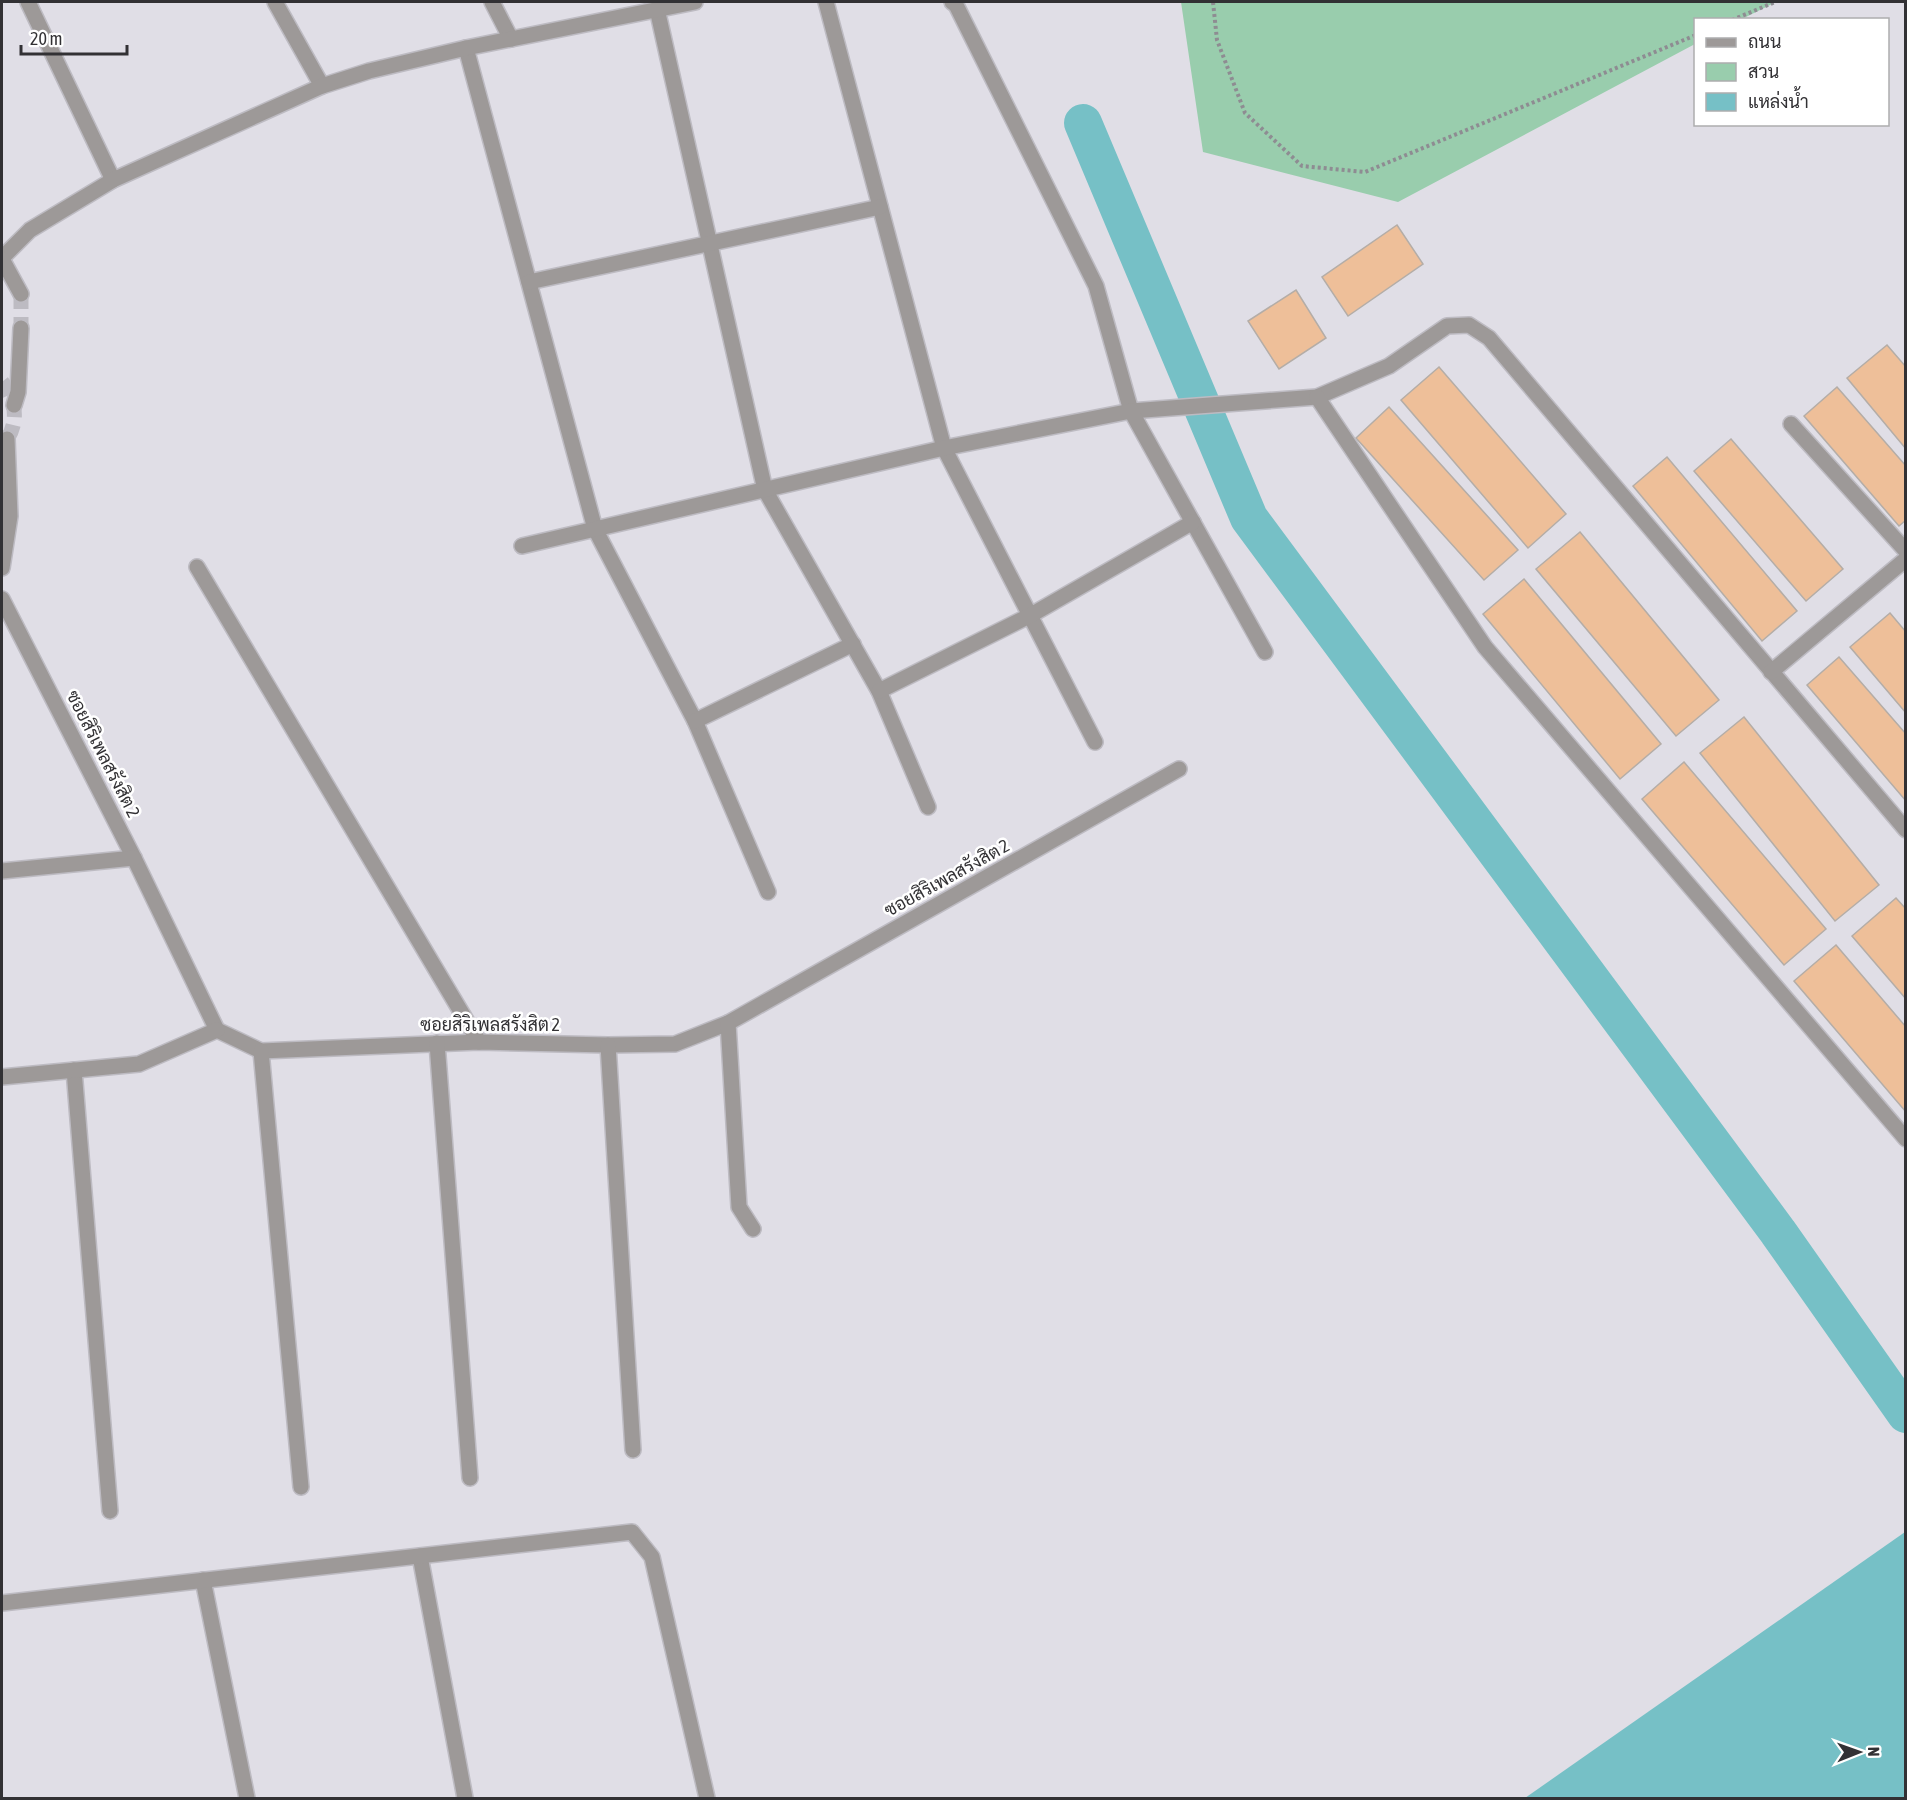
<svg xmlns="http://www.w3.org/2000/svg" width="1907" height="1800" font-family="'Asap Condensed',Sarabun,sans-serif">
	<rect width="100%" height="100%" fill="#e0dee6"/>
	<polygon fill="#99cdad" points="1181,2 1776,2 1742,19 1696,20 1695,44 1398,202 1203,152"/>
	<polygon fill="#76c0c6" points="1905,1532 1905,1798 1525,1798"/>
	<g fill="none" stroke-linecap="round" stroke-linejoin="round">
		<polyline stroke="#76c0c6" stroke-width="38" points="1083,123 1249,518 1778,1232 1906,1414"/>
	</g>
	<g fill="#eebf99" stroke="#b4ada7" stroke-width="1.5">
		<polygon points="1397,225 1423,264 1348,316 1322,277"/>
		<polygon points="1296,290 1326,338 1279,369 1248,321"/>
		<polygon points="1887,345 1906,367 1906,449 1847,378"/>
		<polygon points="1439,367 1566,514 1528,548 1401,400"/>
		<polygon points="1837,387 1906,466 1906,520 1899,526 1804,416"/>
		<polygon points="1389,407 1518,550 1484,580 1356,438"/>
		<polygon points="1731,439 1843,569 1806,601 1694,471"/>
		<polygon points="1667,457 1797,611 1762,641 1633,486"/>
		<polygon points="1580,532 1719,700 1676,736 1536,569"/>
		<polygon points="1524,579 1661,744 1620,779 1483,614"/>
		<polygon points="1890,613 1906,632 1906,713 1850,647"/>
		<polygon points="1839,657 1906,734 1906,801 1807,685"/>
		<polygon points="1744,717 1879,885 1835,921 1700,753"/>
		<polygon points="1684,762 1826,929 1784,965 1642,799"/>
		<polygon points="1896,898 1906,909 1906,999 1852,936"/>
		<polygon points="1836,945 1906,1027 1906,1112 1794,981"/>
	</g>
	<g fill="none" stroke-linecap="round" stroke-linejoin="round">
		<g stroke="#bdbbc2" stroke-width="15" stroke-dasharray="15 8" stroke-linecap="butt">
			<polyline points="21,294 21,328"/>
			<path d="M2 382C18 402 19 427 2 446"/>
		</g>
		<defs>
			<g id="minor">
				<polyline points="28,2 113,180"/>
				<polyline points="275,2 322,86"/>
				<polyline points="492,2 511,39"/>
				<polyline points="826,2 944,448 1095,742"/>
				<polyline points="952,2 956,5 1096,286 1131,411 1317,397 1389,366 1447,326 1469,325 1489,338 1906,830"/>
				<polyline points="657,9 765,490 879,691 928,807"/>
				<polyline points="466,48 595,529 695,721 768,892"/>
				<polyline points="2,258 30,230 113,180 322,86 369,71 466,48 695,2"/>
				<polyline points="2,259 21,294"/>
				<polyline points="529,282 880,207"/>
				<polyline points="1317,397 1485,647 1906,1139"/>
				<polyline points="14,405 18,392 21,328"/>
				<polyline points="1791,424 1906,551"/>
				<polyline points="522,546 944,448 1131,411 1265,652"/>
				<polyline points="197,567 479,1042"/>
				<polyline points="2,568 10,516 7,439"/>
				<polyline points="2,599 134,858 217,1030 261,1051 479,1042 608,1045 675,1044 728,1023 1179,769"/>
				<polyline points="1771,672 1906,559"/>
				<polyline points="879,691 1031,615 1193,522"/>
				<polyline points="695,721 853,644"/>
				<polyline points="2,871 134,858"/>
				<polyline points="728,1023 739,1207 753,1229"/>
				<polyline points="437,1043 470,1478"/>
				<polyline points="608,1045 633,1450"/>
				<polyline points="261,1051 301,1487"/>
				<polyline points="74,1070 110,1511"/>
				<polyline points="2,1077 139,1064 217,1030"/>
				<polyline points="420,1556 465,1798"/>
				<polyline points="203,1580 247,1798"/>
				<polyline points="2,1603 632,1532 652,1557 707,1798"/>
			</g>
		</defs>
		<use href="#minor" stroke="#bdbbc2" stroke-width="18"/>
		<g stroke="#8e8c92" stroke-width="4" stroke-dasharray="3 3" stroke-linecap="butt">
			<polyline points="1213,2 1217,40 1245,113 1302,166 1365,172 1696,35"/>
			<polyline points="1732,20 1775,2"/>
		</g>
		<use href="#minor" stroke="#9d9998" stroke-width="15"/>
	</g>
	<g text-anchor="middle" stroke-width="5" stroke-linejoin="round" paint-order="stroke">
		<g font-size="18" fill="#323134" stroke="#fff">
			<text transform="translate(103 754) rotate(63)" y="6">ซอยสิริเพลสรังสิต 2</text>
			<text transform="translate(947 878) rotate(-29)" y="6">ซอยสิริเพลสรังสิต 2</text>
			<text x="490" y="1031">ซอยสิริเพลสรังสิต 2</text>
		</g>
	</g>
	<rect width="1907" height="1800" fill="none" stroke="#323134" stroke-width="6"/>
	<rect x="1694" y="18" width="195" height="108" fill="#ffffff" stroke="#adadae" stroke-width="1.5"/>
	<rect x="1706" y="38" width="30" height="9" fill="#9d9998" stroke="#adadae" stroke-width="1.5"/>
	<text x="1748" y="48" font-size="18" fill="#323134">ถนน</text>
	<rect x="1706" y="63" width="30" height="18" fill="#99cdad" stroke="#adadae" stroke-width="1.5"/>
	<text x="1748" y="78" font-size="18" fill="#323134">สวน</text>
	<rect x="1706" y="93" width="30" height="18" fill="#76c0c6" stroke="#adadae" stroke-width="1.5"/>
	<text x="1748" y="108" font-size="18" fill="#323134">แหล่งน้ำ</text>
	<g transform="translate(1859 1752) rotate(89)" stroke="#ffffff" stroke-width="4.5" paint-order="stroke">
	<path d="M0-4.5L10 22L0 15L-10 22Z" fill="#323134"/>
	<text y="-9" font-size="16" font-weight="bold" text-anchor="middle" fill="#323134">N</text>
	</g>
	<path d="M21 45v9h106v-9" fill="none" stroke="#323134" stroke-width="3"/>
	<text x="30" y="45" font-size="18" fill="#323134" stroke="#ffffff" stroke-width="4.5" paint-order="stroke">20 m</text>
</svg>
